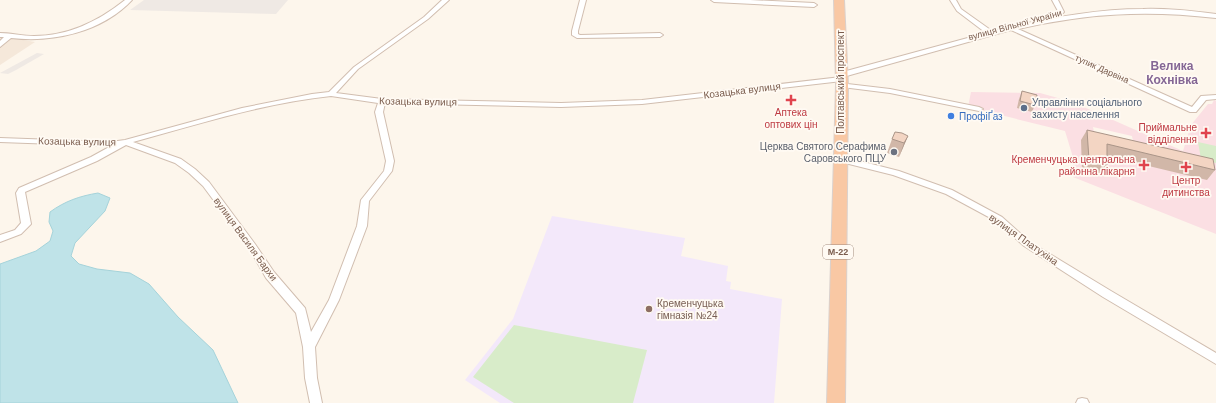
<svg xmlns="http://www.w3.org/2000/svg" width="1216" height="403" font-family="Helvetica,sans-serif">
	<rect width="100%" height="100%" fill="#fdf6ec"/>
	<polygon fill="#f5e8da" points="0,37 18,39 35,42 0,65"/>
	<g fill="#efe9e4">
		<polygon points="144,0 288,0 276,14 130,10"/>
		<polygon points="37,53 44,54 16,70 8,74 0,73"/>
	</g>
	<polygon fill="#f3e8fa" points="552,216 685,238 681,256 728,266 726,281 731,282 730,289 782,299 774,403 500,403 465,380 513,319"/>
	<path fill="#fbdfe3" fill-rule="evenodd" d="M971 92 1040 93 1058 98 1086 108 1183 151 1191 125 1208 104H1212L1214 100 1216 101V234L1073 177 1072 154 1065 131 968 107ZM1093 127 1132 136 1133 141 1094 132Z"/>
	<g fill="#d8ecc9">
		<polygon points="1198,142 1216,146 1216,163 1201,159"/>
		<polygon points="514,325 647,350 633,403 514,403 473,377"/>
	</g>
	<path fill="#bfe3e8" stroke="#a5d3da" d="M98 193 110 198 105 211 75 243 71 256 79 264 97 269 130 273 149 284 178 317 213 350 238 403H0V264L36 251 50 241 53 231 49 222 50 212C65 201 80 196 98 193Z"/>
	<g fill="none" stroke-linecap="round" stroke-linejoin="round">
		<defs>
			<g id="minor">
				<path d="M125 0H132C102 32 53 43 11 38L0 47V41L4 37H0V33C11 33 22 36 34 36 68 36 99 21 125 0Z"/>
				<path d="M442 0H449L428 19 358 69 336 93 382 99 561 103 642 100 841 77 838 75 839 73 986 33 957 11 950 0H956L961 9 992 31 1006 28 1004 26 1007 24 1013 26C1056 17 1099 9 1143 9 1167 8 1192 11 1216 14V18C1146 10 1088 13 1018 29L1192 107 1201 96 1216 95V99L1206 100 1196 112H1190L1011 30 843 77 846 79 842 81 642 104 561 107 385 103 383 112 394 161 392 171 369 201 367 226 339 300 315 347 317 378 322 403H310L305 378 303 347 296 313 266 278 249 248 203 186 189 173 175 163 126 145 97 161 25 192 31 224 21 234 0 242V235L15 230 21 223 16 193 19 188 91 157 111 146 0 142V138L110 142 125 140 242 108 312 94 329 92 354 67 424 17ZM331 96 378 103 375 112 386 161 384 171 361 200 357 226 329 300 311 332 305 308 274 272 255 244 209 182 195 169 181 159 133 142C198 124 264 103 331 96Z"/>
				<polygon points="580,0 586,0 578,31 578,34 580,35 660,33 663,35 660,37 577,38 572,35 572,31"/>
				<polygon points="711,0 750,0 814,3 817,5 814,7 714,2"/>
				<polygon points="1052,0 1058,0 1064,12 1063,13 1059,13"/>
				<polygon points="839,83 890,89 979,107 983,109 979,111 890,93 842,87 839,87"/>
				<polygon points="840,156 899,171 952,190 1002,217 1030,242 1111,291 1216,353 1216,364 1103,297 1024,246 996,221 946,194 893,175 837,161 836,159 837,157"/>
				<polygon points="1082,398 1087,399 1089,403 1076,403 1078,399"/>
			</g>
			<polygon id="trunk" points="834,0 844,0 848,85 845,403 827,403 836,85"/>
		</defs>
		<use href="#minor" stroke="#d1beb0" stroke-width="2"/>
		<use href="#trunk" stroke="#dad1cd" stroke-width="2"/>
		<use href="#minor" fill="#fff" fill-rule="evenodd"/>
		<use href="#trunk" fill="#f9c8a4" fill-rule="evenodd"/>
	</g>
	<g fill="#d1b7a8">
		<polygon points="1022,91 1035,105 1032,112 1017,108 1019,99"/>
		<polygon points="1087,130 1215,170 1207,180 1107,156 1107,165 1101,175 1082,171 1081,140"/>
		<polygon points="908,136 899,157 887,153 892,139"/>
	</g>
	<polygon fill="#aa9588" points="908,136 899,157 904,143"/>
	<g fill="#f3d5c3" stroke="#aa9588">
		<polygon points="1022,91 1037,95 1035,105 1020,101"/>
		<polygon points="1087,130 1213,159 1215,170 1107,144 1107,165 1089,160"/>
		<polygon points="895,132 902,133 908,136 904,143 892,139"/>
	</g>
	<g fill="#e0444e" stroke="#fffaf3" stroke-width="1.5">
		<path d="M789 94h4v4h4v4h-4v4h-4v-4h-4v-4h4z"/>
		<path d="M1204 127h4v4h4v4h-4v4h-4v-4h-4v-4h4z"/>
		<path d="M1142 159h4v4h4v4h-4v4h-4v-4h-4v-4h4z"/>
		<path d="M1184 161h4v4h4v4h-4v4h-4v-4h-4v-4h4z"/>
	</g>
	<circle fill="#5c6f8a" stroke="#fffaf3" stroke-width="1.5" cx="1024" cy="108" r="4"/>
	<circle fill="#3f7fe0" stroke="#fffaf3" stroke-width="1.5" cx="951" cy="116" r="4"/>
	<circle fill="#6b7280" stroke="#fffaf3" stroke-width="1.5" cx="894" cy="152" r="4"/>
	<circle fill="#8d6e63" stroke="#fffaf3" stroke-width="1.5" cx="649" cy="309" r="4"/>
	<g text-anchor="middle" stroke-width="3.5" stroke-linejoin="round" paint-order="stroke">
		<g font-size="9" fill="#7a5c4d" stroke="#fffaf3">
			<text transform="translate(1015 25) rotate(-15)" y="3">вулиця Вільної України</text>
			<text transform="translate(1102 69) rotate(24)" y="3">тупик Дарвіна</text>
		</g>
		<rect fill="#fffaf3" stroke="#a28b7f" stroke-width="1" x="823" y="245" width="30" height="14" rx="3"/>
		<g font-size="9" font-weight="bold" fill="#7a5c4d">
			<text x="838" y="255">М-22</text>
		</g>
		<g font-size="10" fill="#7a5c4d" stroke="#fffaf3">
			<text transform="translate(840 82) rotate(-90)" y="4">Полтавський проспект</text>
			<text transform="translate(742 90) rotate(-7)" y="4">Козацька вулиця</text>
			<text transform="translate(418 101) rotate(1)" y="4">Козацька вулиця</text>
			<text transform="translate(77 141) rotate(1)" y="4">Козацька вулиця</text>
			<text transform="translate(246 239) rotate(54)" y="4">вулиця Василя Бархи</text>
			<text transform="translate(1024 239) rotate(35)" y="4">вулиця Платухіна</text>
		</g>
		<g font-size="10" fill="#4e5e75" stroke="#fffaf3" text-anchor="start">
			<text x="1032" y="106">Управління соціального<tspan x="1032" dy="12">захисту населення</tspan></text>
		</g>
		<g font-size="10" fill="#be3a42" stroke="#fffaf3">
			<text x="791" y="116">Аптека<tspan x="791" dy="12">оптових цін</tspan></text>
			<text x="1197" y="131" text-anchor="end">Приймальне<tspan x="1197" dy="12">відділення</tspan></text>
			<text x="1135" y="163" text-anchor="end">Кременчуцька центральна<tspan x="1135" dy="12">районна лікарня</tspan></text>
			<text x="1186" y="184">Центр<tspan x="1186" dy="12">дитинства</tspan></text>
		</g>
		<g font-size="10" fill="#366cbe" stroke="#fffaf3" text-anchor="start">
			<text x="959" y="120">ПрофіҐаз</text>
		</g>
		<g font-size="10" fill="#5b616d" stroke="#fffaf3" text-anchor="end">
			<text x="886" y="150">Церква Святого Серафима<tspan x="886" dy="12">Саровського ПЦУ</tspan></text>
		</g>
		<g font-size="10" fill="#785e54" stroke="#fffaf3" text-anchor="start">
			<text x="657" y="307">Кременчуцька<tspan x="657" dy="12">гімназія №24</tspan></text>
		</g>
		<g font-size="12" font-weight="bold" fill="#846695" stroke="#fffaf3">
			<text x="1172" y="70">Велика<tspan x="1172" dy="14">Кохнівка</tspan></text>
		</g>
	</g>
</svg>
